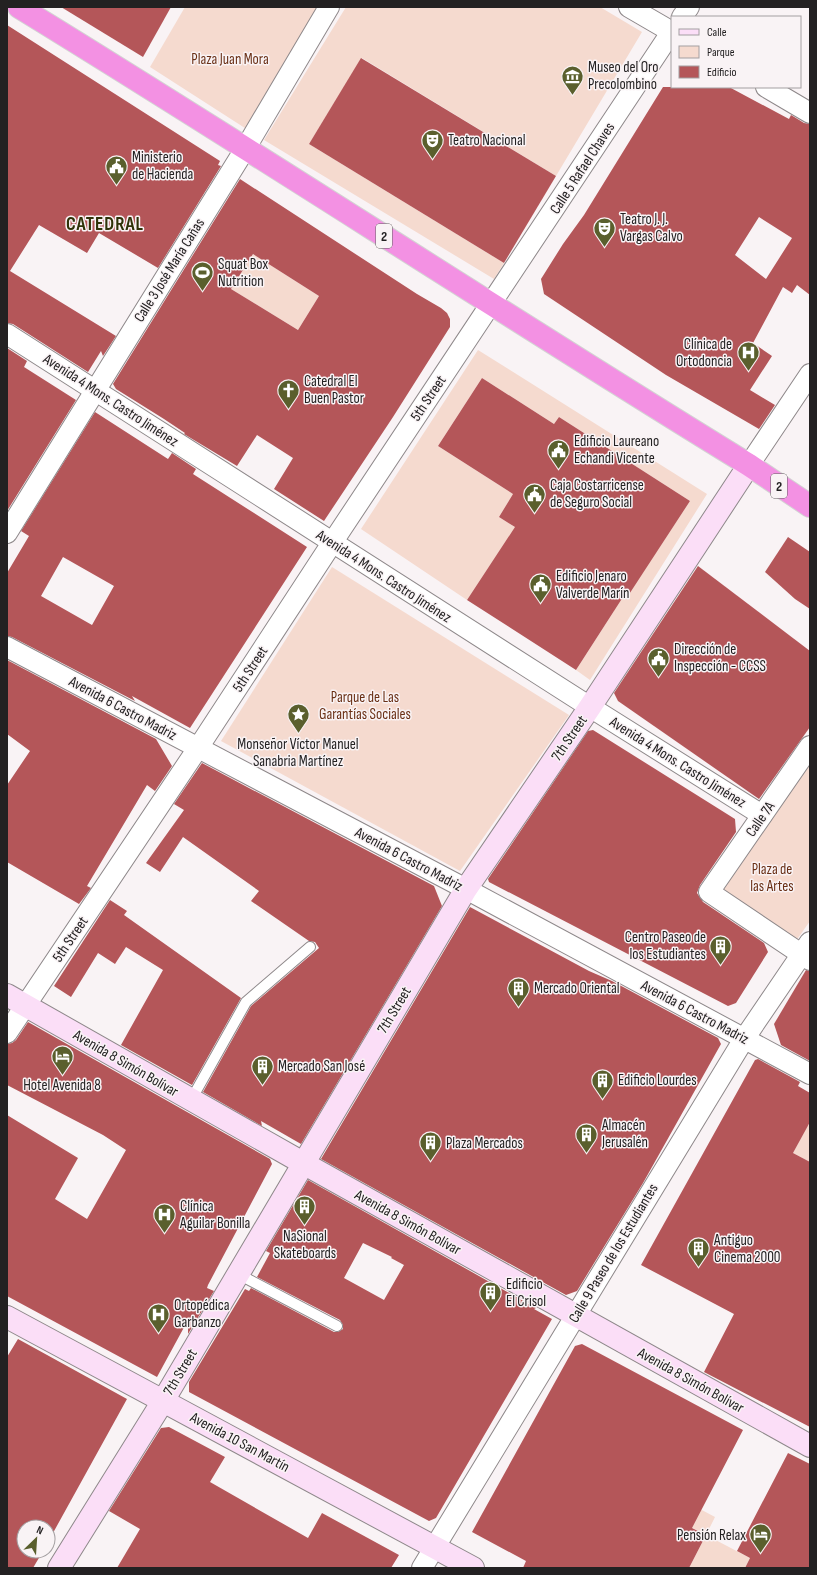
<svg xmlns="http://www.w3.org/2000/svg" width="817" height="1575" font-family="'Sofia Sans Condensed',sans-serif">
	<rect width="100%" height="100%" fill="#f9f3f5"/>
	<g fill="#f5dacf" fill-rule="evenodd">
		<polygon points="185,7 320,7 248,130 150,67"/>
		<polygon points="346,7 600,7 642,32 556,176 362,58 309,144 504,263 494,279 264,140"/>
		<polygon points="253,254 319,296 298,330 231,289"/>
		<path d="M478 350 707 494 590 680 576 670 614 611 506 541 467 600 361 529ZM482 378 554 424 559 417 690 501 626 598 499 517 513 494 438 446Z"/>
		<polygon points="332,567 569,715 460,871 221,741"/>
		<polygon points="810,755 810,921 796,941 718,887"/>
		<polygon points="808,1125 810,1126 810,1162 793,1153"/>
		<polygon points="621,1467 715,1517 706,1535 750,1558 745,1568 689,1568 706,1535 611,1485"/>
	</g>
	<g fill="#b45659" fill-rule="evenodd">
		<polygon points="61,7 171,7 143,57"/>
		<polygon points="7,25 220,161 218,165 221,166 158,268 99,233 87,253 39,225 10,271 116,336 103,356 101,351 88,372 13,324 7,323"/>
		<polygon points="361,58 556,176 504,263 309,144"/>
		<path d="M663 87H729L789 119 791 115 804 123 810 124V295L797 285 792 293 783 287 753 343 772 356 750 390 775 405 759 429 666 375 544 294 541 279 563 244 584 215ZM759 217 792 238 766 279 735 255Z"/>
		<path d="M240 179 417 294 441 308 447 313 450 319V327L393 417 324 521 274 489 293 458 257 435 237 466 184 434 185 433 164 419 116 389 113 384ZM253 254 319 296 298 330 231 289Z"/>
		<polygon points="7,348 27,361 24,367 76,400 7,511"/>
		<polygon points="482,378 554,424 559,417 690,501 626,599 623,597 576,670 467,600 515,527 499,517 513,494 438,446"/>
		<path d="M95 412 168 459 172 453 196 469 193 474 307 547 190 728 132 696 135 701 12 637 7 636V573L29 536 21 531ZM63 557 114 586 92 625 41 596Z"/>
		<polygon points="788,537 810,552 810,609 795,599 765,572"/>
		<polygon points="698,566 810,651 810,727 759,799 618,701 614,693"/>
		<polygon points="7,660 156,739 172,766 155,791 147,785 87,886 91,888 79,904 7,862 7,785 30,751 7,734"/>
		<polygon points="593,730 735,819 736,832 700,885 697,893 703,902 764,943 768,952 736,1003 728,1006 489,882 488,879 588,731"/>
		<polygon points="202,763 434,886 442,906 301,1144 261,1121 262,1126 203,1092 251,1006 319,948 315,942 309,941 251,901 259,891 183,837 160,872 146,863 184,810 174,804"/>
		<polygon points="110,900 127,911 124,915 241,998 192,1085 121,1045 163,970 126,947 115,964 98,953 71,997 54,986"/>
		<polygon points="470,907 589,971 612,981 718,1038 721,1044 643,1183 577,1291 566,1295 321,1159"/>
		<polygon points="806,970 810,971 810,1061 781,1045 774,1024"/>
		<polygon points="28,1022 270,1159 272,1164 208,1285 207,1288 214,1291 188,1334 188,1320 157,1377 7,1296 7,1115 78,1158 55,1199 87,1219 126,1150 103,1135 7,1085 7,1044 12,1043 16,1040"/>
		<polygon points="758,1059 800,1082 798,1086 810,1093 810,1122 793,1153 810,1162 810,1427 704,1372 734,1314 641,1265 755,1060"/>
		<path d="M308 1180 536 1308 534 1309 552 1319 436 1518 429 1521 189 1392V1382L245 1289 249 1291 251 1288 334 1332H338L343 1329V1325L340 1320 257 1277 270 1253 266 1251ZM363 1243 392 1257 391 1258 404 1265 384 1300 344 1278Z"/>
		<polygon points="18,1339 127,1399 48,1542 48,1527 24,1527 24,1551 43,1551 33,1568 7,1568 7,1357"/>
		<polygon points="582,1344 743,1430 692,1528 706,1535 689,1568 523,1568 526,1561 472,1532 575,1346"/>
		<polygon points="169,1427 225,1457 210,1482 308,1538 322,1513 399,1555 391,1568 117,1568 140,1529 109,1511 161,1428"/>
		<polygon points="788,1453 810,1464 810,1568 745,1568 750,1558 737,1551"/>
	</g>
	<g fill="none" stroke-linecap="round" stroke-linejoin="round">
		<defs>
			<g id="lane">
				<polyline points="191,1100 246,1002 310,947"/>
				<polyline points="238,1274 337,1326"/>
			</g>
			<g id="street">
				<polyline points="629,7 672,32"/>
				<polyline points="682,17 689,7"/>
				<polyline points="766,87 810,113"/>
				<polyline points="7,334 590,707 762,815"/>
				<polyline points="749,465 810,374"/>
				<polyline points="7,533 245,149 329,7"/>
				<polyline points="7,647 466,889 810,1074"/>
				<polyline points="810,746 709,892 810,960"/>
				<polyline points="7,1033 198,748 332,543 672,31"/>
				<polyline points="422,1568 744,1039 810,942"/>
			</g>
			<g id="secondary">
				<polyline points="7,995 303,1163 810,1446"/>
				<polyline points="7,1317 473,1568"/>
				<polyline points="59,1568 163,1401 466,889 590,707 749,465"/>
			</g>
			<path id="highway" d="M19 7C264 157 504 315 749 465L810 506"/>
		</defs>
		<use href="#lane" stroke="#8e888a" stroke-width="12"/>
		<use href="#street" stroke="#8e888a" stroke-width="22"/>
		<use href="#secondary" stroke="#8e888a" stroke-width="24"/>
		<use href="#highway" stroke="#d3d3d3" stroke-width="24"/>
		<use href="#lane" stroke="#fff" stroke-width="10"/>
		<use href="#street" stroke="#fff" stroke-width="20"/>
		<use href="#secondary" stroke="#fbdef7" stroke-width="22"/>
		<use href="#highway" stroke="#f391e3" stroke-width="22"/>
	</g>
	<defs>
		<symbol id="museum-pin" viewBox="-11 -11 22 30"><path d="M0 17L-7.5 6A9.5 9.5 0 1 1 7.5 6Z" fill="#5a5f2d" stroke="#f9f3f5"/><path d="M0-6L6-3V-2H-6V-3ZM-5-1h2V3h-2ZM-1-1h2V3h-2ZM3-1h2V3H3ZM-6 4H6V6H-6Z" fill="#fff"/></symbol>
		<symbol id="theatre-pin" viewBox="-11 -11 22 30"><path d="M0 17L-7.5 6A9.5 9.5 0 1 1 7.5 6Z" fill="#5a5f2d" stroke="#f9f3f5"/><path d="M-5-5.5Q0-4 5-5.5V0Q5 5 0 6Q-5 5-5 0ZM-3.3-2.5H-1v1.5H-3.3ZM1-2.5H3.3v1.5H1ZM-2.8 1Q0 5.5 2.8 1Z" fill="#fff"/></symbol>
		<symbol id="civic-pin" viewBox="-11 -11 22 30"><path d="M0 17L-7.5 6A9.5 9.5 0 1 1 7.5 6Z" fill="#5a5f2d" stroke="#f9f3f5"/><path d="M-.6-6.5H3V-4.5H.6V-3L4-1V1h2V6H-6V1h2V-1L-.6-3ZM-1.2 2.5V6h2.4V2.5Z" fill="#fff"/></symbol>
		<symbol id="stadium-pin" viewBox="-11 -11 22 30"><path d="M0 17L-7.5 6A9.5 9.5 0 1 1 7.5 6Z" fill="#5a5f2d" stroke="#f9f3f5"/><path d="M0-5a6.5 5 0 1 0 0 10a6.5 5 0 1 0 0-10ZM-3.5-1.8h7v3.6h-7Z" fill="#fff"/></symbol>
		<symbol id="hospital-pin" viewBox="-11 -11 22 30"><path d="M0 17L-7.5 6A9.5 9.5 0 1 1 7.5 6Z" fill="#5a5f2d" stroke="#f9f3f5"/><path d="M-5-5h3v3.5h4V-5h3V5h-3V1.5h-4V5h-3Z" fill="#fff"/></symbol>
		<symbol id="church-pin" viewBox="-11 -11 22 30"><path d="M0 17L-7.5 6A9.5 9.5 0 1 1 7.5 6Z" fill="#5a5f2d" stroke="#f9f3f5"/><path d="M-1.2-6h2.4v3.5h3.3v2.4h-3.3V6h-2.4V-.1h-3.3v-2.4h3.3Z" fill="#fff"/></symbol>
		<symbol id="sight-pin" viewBox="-11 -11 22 30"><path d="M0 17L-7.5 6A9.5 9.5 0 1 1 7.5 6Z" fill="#5a5f2d" stroke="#f9f3f5"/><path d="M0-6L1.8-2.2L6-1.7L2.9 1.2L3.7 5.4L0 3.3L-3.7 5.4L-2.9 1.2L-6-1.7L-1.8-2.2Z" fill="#fff"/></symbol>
		<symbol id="building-pin" viewBox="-11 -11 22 30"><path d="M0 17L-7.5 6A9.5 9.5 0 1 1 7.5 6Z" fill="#5a5f2d" stroke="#f9f3f5"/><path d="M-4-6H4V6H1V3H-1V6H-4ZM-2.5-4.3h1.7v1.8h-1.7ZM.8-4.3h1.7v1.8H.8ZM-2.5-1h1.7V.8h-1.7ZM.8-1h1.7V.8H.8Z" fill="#fff"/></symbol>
		<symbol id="hotel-pin" viewBox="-11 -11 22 30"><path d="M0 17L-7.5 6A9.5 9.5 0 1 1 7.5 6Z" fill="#5a5f2d" stroke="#f9f3f5"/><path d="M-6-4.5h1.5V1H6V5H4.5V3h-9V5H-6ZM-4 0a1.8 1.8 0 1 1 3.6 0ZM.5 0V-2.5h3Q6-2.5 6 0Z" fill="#fff"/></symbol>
	</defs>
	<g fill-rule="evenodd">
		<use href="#museum-pin" x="560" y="64" width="25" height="34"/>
		<use href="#theatre-pin" x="420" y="128" width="25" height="34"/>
		<use href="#civic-pin" x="104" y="154" width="25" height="34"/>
		<use href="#theatre-pin" x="592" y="216" width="25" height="34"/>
		<use href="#stadium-pin" x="190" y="260" width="25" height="34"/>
		<use href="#hospital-pin" x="736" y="340" width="25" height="34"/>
		<use href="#church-pin" x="276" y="378" width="25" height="34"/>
		<use href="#civic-pin" x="546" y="438" width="25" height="34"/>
		<use href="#civic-pin" x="522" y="482" width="25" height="34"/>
		<use href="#civic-pin" x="528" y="572" width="25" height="34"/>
		<use href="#civic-pin" x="646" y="646" width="25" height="34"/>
		<use href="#sight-pin" x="286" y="702" width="25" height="34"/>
		<use href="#building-pin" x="708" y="934" width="25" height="34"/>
		<use href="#building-pin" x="506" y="976" width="25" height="34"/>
		<use href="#hotel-pin" x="50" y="1044" width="25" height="34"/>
		<use href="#building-pin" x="250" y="1054" width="25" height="34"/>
		<use href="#building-pin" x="590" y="1068" width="25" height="34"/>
		<use href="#building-pin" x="574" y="1122" width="25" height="34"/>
		<use href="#building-pin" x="418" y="1130" width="25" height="34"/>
		<use href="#building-pin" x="292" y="1194" width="25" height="34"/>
		<use href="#hospital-pin" x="152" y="1202" width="25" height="34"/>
		<use href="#building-pin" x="686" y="1236" width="25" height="34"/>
		<use href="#building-pin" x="478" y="1280" width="25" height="34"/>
		<use href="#hospital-pin" x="146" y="1302" width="25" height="34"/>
		<use href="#hotel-pin" x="748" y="1522" width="25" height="34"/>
	</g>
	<g text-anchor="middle" stroke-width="3" stroke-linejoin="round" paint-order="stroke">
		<g fill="#f9f3f5" stroke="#636061" stroke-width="1">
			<rect x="376" y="224" width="16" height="24" rx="3"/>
			<rect x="771" y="474" width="16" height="24" rx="3"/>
		</g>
		<g font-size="14" font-weight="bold" fill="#232122">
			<text x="384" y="241">2</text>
			<text x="779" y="491">2</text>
		</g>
		<g font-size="15" fill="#6a3016" stroke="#f9f3f5">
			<text x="230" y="64">Plaza Juan Mora</text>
			<text x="365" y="702">Parque de Las<tspan x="365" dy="17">Garantías Sociales</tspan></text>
			<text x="772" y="874">Plaza de<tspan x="772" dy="17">las Artes</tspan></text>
		</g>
		<g font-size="15" fill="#232122" stroke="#f9f3f5" text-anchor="start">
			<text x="588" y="72">Museo del Oro<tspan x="588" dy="17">Precolombino</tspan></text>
			<text x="448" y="145">Teatro Nacional</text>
			<text x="132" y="162">Ministerio<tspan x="132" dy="17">de Hacienda</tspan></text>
			<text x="620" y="224">Teatro J. J.<tspan x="620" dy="17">Vargas Calvo</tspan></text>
			<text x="218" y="269">Squat Box<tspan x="218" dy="17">Nutrition</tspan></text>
			<text x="732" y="349" text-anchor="end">Clínica de<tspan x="732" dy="17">Ortodoncia</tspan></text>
			<text x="304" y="386">Catedral El<tspan x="304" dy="17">Buen Pastor</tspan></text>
			<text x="574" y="446">Edificio Laureano<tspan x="574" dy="17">Echandi Vicente</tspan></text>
			<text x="550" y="490">Caja Costarricense<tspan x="550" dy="17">de Seguro Social</tspan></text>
			<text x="556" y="581">Edificio Jenaro<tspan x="556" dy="17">Valverde Marín</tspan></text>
			<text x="674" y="654">Dirección de<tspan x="674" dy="17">Inspección - CCSS</tspan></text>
			<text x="298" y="749" text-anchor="middle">Monseñor Víctor Manuel<tspan x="298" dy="17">Sanabria Martínez</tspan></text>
			<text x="706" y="942" text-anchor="end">Centro Paseo de<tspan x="706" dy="17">los Estudiantes</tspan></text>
			<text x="534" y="993">Mercado Oriental</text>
			<text x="278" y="1071">Mercado San José</text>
			<text x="618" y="1085">Edificio Lourdes</text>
			<text x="62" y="1090" text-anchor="middle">Hotel Avenida 8</text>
			<text x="602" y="1130">Almacén<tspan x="602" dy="17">Jerusalén</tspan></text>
			<text x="446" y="1148">Plaza Mercados</text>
			<text x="180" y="1211">Clínica<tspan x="180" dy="17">Aguilar Bonilla</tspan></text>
			<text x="305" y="1241" text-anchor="middle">NaSional<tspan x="305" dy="17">Skateboards</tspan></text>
			<text x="714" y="1245">Antiguo<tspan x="714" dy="17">Cinema 2000</tspan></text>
			<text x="506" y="1289">Edificio<tspan x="506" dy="17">El Crisol</tspan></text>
			<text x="174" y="1310">Ortopédica<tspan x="174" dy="17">Garbanzo</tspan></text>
			<text x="746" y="1540" text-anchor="end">Pensión Relax</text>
		</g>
		<g font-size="15" fill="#232122" stroke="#f9f3f5">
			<text transform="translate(582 168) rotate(-57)" y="5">Calle 5 Rafael Chaves</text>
			<text transform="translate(169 270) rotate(-58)" y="5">Calle 3 José María Cañas</text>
			<text transform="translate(428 398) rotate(-56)" y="5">5th Street</text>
			<text transform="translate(111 400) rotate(33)" y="5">Avenida 4 Mons. Castro Jiménez</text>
			<text transform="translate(384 576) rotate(33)" y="5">Avenida 4 Mons. Castro Jiménez</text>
			<text transform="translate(250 669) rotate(-57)" y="5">5th Street</text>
			<text transform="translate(123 708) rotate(28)" y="5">Avenida 6 Castro Madriz</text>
			<text transform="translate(569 738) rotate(-56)" y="5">7th Street</text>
			<text transform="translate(678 762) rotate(32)" y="5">Avenida 4 Mons. Castro Jiménez</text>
			<text transform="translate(760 819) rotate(-55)" y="5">Calle 7A</text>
			<text transform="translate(409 859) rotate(28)" y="5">Avenida 6 Castro Madriz</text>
			<text transform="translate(70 939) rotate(-56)" y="5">5th Street</text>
			<text transform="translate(394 1010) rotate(-59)" y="5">7th Street</text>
			<text transform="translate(695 1012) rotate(28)" y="5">Avenida 6 Castro Madriz</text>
			<text transform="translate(126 1063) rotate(30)" y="5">Avenida 8 Simón Bolívar</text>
			<text transform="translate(408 1222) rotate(29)" y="5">Avenida 8 Simón Bolívar</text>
			<text transform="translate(613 1253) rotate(-59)" y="5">Calle 9 Paseo de los Estudiantes</text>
			<text transform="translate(180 1372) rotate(-59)" y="5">7th Street</text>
			<text transform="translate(691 1380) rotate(29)" y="5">Avenida 8 Simón Bolívar</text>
			<text transform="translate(240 1442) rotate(28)" y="5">Avenida 10 San Martín</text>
		</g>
		<g font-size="19" font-weight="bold" letter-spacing="1" fill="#2f3208" stroke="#f9f3f5">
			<text x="105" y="230">CATEDRAL</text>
		</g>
	</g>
	<rect width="817" height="1575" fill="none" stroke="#232122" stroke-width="16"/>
	<rect x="671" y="16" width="130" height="72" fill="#f9f3f5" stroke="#a39fa1"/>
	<rect x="679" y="29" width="20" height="6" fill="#fbdef7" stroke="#a39fa1"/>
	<text x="707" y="36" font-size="12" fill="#232122">Calle</text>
	<rect x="679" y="46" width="20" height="12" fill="#f5dacf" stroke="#a39fa1"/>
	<text x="707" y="56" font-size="12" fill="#232122">Parque</text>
	<rect x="679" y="66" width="20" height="12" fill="#b45659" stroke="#a39fa1"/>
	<text x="707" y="76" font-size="12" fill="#232122">Edificio</text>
	<g transform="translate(36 1539) rotate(25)"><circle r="19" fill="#f9f3f5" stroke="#a39fa1"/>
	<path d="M0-3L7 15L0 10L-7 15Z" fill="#5a5f2d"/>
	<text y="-6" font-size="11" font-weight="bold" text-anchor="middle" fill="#232122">N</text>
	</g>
</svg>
